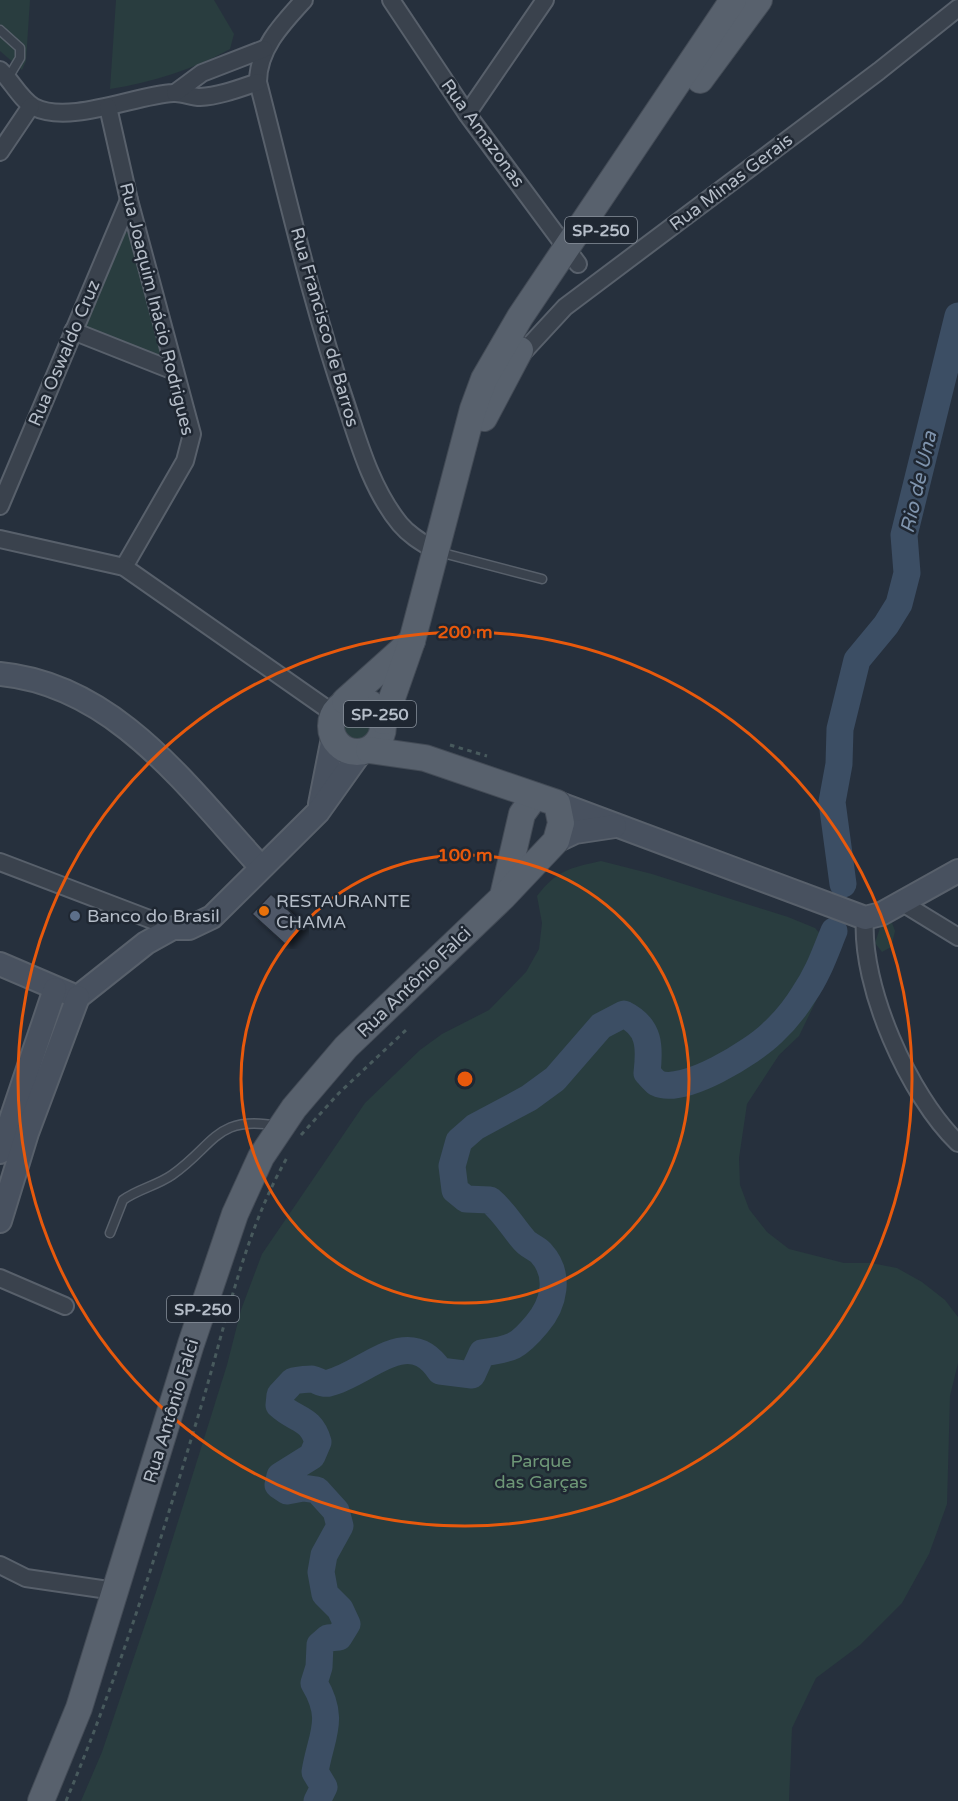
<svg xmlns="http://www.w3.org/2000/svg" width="958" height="1801" font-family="'Varela Round',sans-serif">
	<defs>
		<filter id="shadow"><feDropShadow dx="6" dy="3.5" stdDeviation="3" flood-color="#0009"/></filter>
	</defs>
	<rect width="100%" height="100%" fill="#26303d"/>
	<g fill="#293d3f">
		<polygon points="0,0 30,0 26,61 22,70 0,51"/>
		<path d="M116 0H214L234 34 230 49C192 70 153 82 110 89Z"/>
		<polygon points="122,232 132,233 161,347 159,355 82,325"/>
		<circle cx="360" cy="727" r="16"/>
		<path d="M601 861 652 874 788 917 815 928 837 952 828 976 799 1036 779 1055 747 1104 739 1158 740 1185 749 1209 767 1232 789 1249 844 1263H871L897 1268 922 1282 945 1300 958 1317V1363L950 1396 947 1504 929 1554 902 1603 860 1645 816 1678 792 1728 789 1801H81L102 1752 156 1592 227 1365 241 1310 262 1254 365 1103 420 1050 442 1034 489 1010 526 972 539 949 542 923 537 896C557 870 570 868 601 861Z"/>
		<polygon points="882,922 892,923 895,931 891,947 882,952 875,943"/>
	</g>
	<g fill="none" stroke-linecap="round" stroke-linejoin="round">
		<g stroke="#3c4e64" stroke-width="27">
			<polyline points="843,884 832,802 839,764 840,729 857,660 886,625 899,604 907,573 904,535 958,316"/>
			<path d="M317 1801 324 1787 315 1772C321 1735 336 1720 314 1683L319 1667 320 1645 328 1638 339 1637 347 1624 340 1609 325 1594 321 1572 324 1555 340 1526 336 1511 317 1490 303 1488 287 1491 278 1485 280 1476 312 1456 318 1442C311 1417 296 1421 279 1405L280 1395 293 1381C299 1380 306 1379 312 1379 318 1380 322 1385 329 1383 368 1373 408 1323 440 1371L472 1375 482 1353C512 1349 518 1347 537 1324 554 1304 561 1275 541 1253 536 1248 527 1245 523 1239 511 1225 505 1213 490 1200L466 1199 455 1190 452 1166 459 1141 475 1127 529 1098 555 1079 601 1026 624 1014C650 1027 650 1047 647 1073 650 1076 654 1081 657 1083 683 1096 754 1051 772 1033 784 1022 796 1007 804 994 818 974 825 953 834 931"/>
		</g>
	</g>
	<polygon fill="#4f5967" stroke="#212934" stroke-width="1.5" filter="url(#shadow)" points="271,894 303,924 285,944 252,914"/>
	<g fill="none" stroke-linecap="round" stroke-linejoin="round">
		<defs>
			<g id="lane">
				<polyline points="0,30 20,48 20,58 8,78"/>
				<polyline points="439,552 542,579"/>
				<path d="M110 1233 123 1200C138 1189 156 1186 172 1175 215 1145 216 1114 278 1126"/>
			</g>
			<g id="street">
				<path d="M304 0C282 24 258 49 258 82 286 190 310 299 346 404 359 444 372 490 400 524 410 536 423 543 436 551"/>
				<polyline points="391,0 467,114 578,264"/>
				<path d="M0 70C11 80 21 100 34 107 69 125 136 95 173 93 182 92 191 97 200 97 220 96 240 88 258 82"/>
				<polyline points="175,93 202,73 264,49"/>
				<polyline points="108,107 129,200 192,434 185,461 124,567"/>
				<polyline points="467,114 545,0"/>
				<polyline points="0,152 31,106"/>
				<polyline points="73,331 174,371"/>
				<polyline points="516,360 565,307 879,71 958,8"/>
				<polyline points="0,506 129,200"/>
				<polyline points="0,539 124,567 333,713"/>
				<polyline points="0,862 173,928"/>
				<polyline points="901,902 958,937"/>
				<path d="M865 918C860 986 909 1096 958 1143"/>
				<polyline points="0,1278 65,1306"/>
				<polyline points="0,1565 26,1578 115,1591"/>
			</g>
			<g id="secondary">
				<path d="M0 674C116 685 188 788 261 867"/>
				<polyline points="557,803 865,918 881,914 958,871"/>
				<polyline points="320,804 333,738"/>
				<polyline points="556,841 575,832 615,826"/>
				<polyline points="0,964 70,994"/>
				<polyline points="78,997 146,943 173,928 189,928 212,917 318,812 360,753"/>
				<polyline points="0,1152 55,989"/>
				<polyline points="0,1221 27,1133 78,997"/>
			</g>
			<g id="primary">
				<polyline points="700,80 759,0"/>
				<polyline points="484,418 520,350"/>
				<circle cx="357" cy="726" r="26"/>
				<polyline points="345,701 412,641"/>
				<polyline points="384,721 412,641 473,409 484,379 520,317 733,0"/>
				<polyline points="503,896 522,814 535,796"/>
				<polyline points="41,1801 79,1708 191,1344 235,1214 261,1157 294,1108 346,1047 503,897 556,841 561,823 557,803 425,758 369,750"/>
			</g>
		</defs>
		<use href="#lane" stroke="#58606b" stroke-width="11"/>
		<use href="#street" stroke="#58606b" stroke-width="20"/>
		<use href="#secondary" stroke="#58606b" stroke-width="26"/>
		<use href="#primary" stroke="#434b56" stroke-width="28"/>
		<g stroke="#485a5d" stroke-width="3" stroke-dasharray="4.5 4.5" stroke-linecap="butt">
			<polyline points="450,745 487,756"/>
			<polyline points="301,1135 339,1093 406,1030"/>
			<path d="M66 1801C121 1671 162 1536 203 1400 227 1319 245 1230 288 1156"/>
		</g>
		<use href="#lane" stroke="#3a424d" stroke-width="8"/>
		<use href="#street" stroke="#3a424d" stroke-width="16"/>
		<use href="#secondary" stroke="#48515f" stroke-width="22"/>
		<use href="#primary" stroke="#58616d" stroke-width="26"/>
	</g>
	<g fill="none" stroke="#e8590c" stroke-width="3">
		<circle cx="465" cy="1079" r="224"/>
		<circle cx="465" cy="1079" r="447"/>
	</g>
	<circle fill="#e8710a" stroke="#1f2732" stroke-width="2" cx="264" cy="911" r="6"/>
	<circle fill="#5c6f8a" stroke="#1f2732" stroke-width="2" cx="75" cy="916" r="6"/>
	<g text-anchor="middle" stroke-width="5" stroke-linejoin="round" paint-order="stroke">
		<g fill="#1f2732" stroke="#88909b" stroke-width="1.5">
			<rect x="565" y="217" width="72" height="26" rx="4.5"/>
			<rect x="344" y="701" width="72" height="26" rx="4.5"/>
			<rect x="167" y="1296" width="72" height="26" rx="4.5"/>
		</g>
		<g font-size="16" font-weight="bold" fill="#b5bdc8">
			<text x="601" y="236">SP-250</text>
			<text x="380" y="720">SP-250</text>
			<text x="203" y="1315">SP-250</text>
		</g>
		<g font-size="18" fill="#b5bdc8" stroke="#1f2732">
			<text transform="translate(483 133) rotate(54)" y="6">Rua Amazonas</text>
			<text transform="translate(731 182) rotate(-37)" y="6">Rua Minas Gerais</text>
			<text transform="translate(157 309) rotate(76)" y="6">Rua Joaquim Inácio Rodrigues</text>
			<text transform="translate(325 327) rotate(74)" y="6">Rua Francisco de Barros</text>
			<text transform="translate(64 353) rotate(-67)" y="6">Rua Oswaldo Cruz</text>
			<text transform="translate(414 982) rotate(-44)" y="6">Rua Antônio Falci</text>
			<text transform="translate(171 1411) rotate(-73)" y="6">Rua Antônio Falci</text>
		</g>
		<g font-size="18" fill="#b5bdc8" stroke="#1f2732" text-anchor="start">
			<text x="276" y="907">RESTAURANTE<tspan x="276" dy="21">CHAMA</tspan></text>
			<text x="87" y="922">Banco do Brasil</text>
		</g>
		<g font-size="18" fill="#6e9777" stroke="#1f2732">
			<text x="541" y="1467">Parque<tspan x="541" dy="21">das Garças</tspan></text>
		</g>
		<g font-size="20" font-style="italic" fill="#7f94ad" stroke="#1f2732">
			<text transform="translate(918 482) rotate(-77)" y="7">Rio de Una</text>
		</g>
	</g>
	<circle cx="465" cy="1079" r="9" fill="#e8590c" stroke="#1f2732" stroke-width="3"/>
	<g font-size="18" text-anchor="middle" font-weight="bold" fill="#e8590c" stroke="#1f2732" stroke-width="5" stroke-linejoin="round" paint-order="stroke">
		<text x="465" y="638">200 m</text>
		<text x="465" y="861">100 m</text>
	</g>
</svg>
